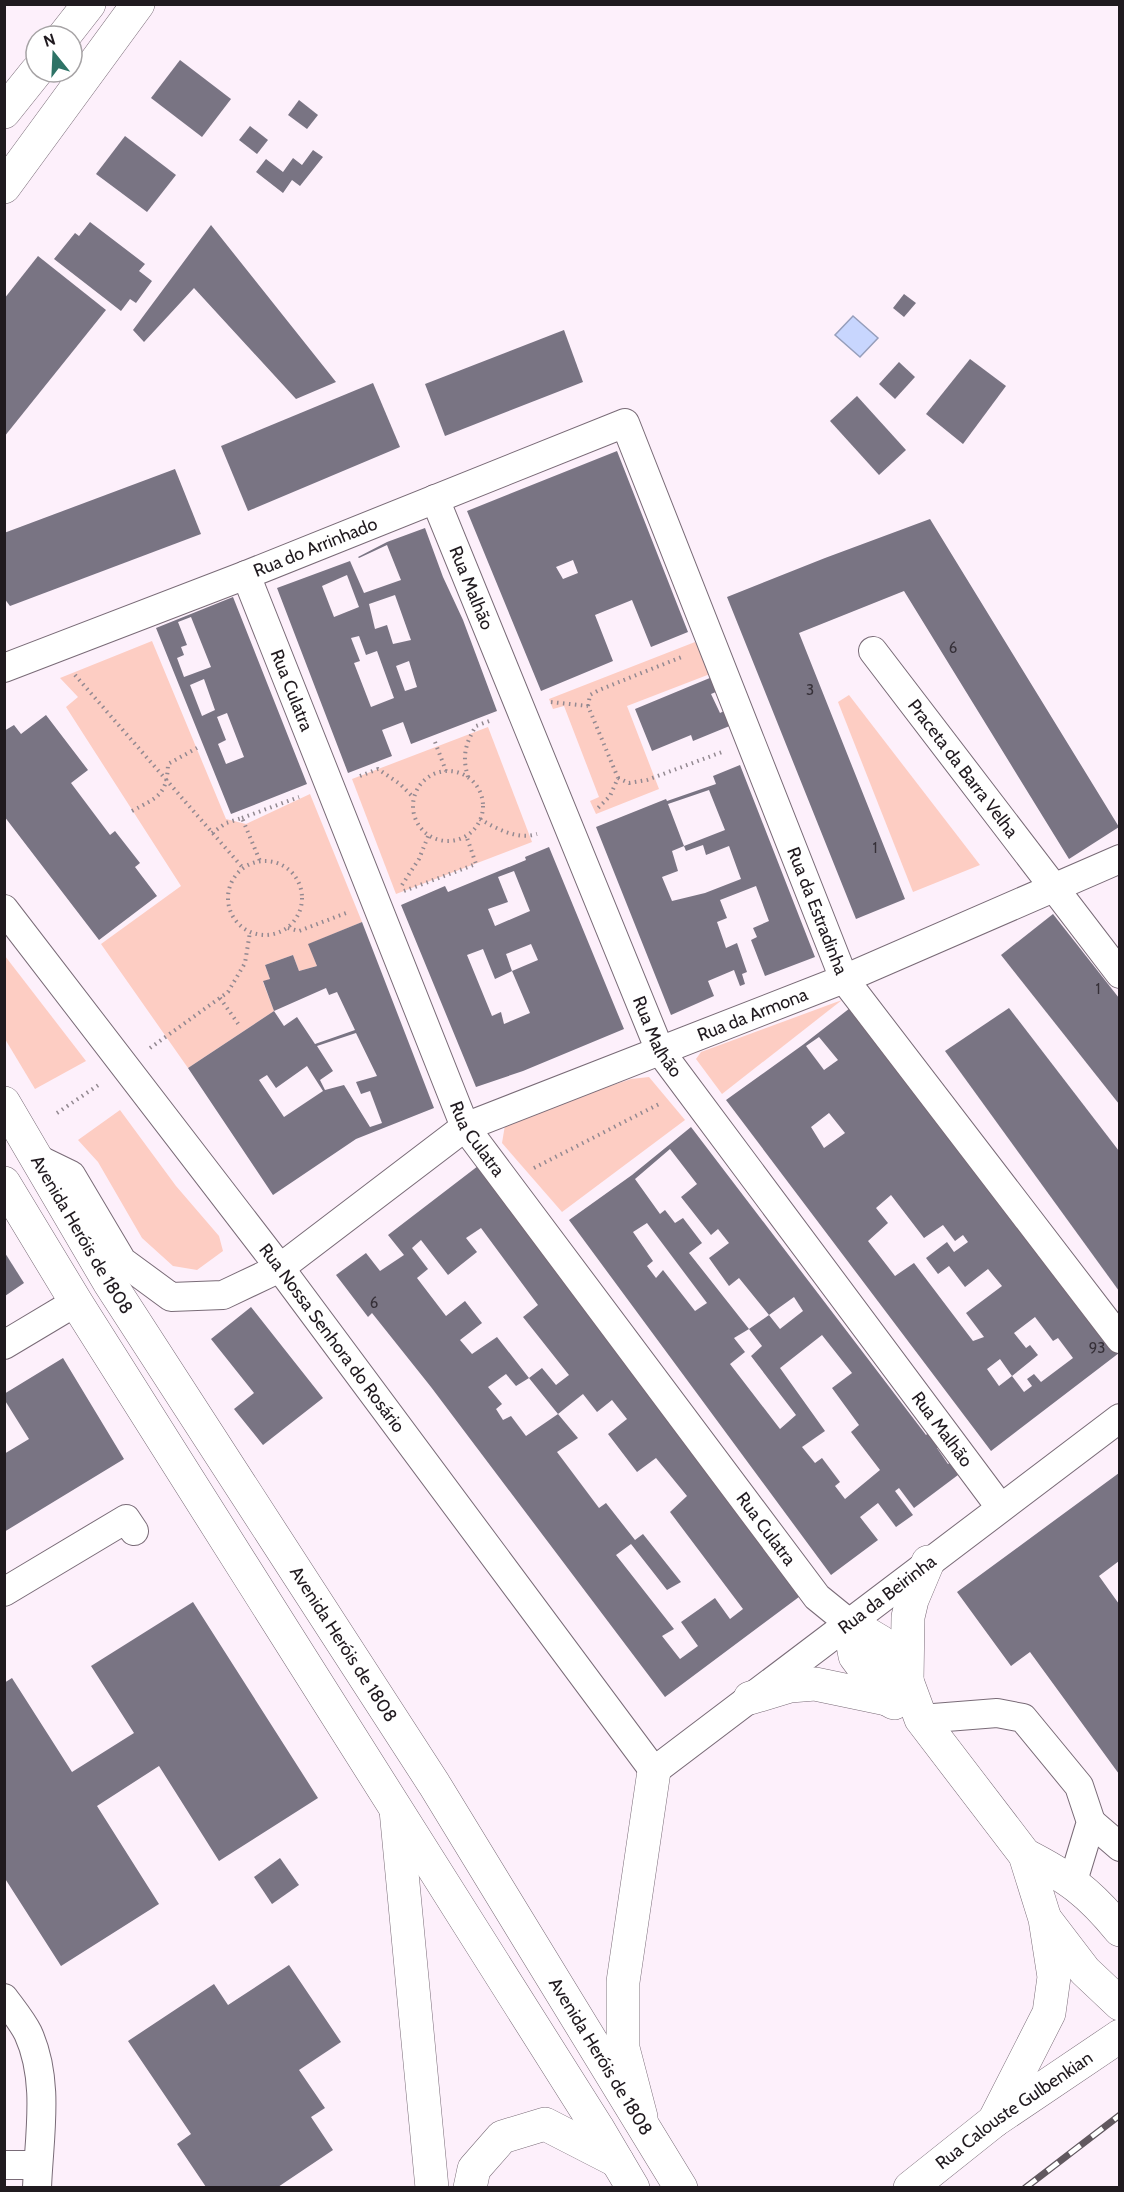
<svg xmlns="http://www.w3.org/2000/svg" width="1124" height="2192" font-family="Cabin,sans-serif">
	<rect width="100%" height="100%" fill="#fdf0fb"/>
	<g fill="#fdcdc3">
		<polygon points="152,641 226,819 246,824 310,794 362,922 309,944 317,966 299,971 293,955 265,965 270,979 263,982 274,1011 188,1068 101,944 181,886 66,707 78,697 60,678"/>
		<polygon points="695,642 700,650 710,674 627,706 659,789 596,814 590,801 599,797 564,706 553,709 549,699"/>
		<polygon points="849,695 980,865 913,892 838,702"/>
		<polygon points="488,727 532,842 396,894 352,779"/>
		<polygon points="5,956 86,1061 35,1089 5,1039"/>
		<polygon points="842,1000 722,1094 696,1059 701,1052"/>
		<polygon points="649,1077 685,1120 562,1212 502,1143 505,1125 515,1118 631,1079"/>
		<polygon points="120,1110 176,1186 219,1236 223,1251 197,1270 173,1266 142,1238 98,1162 78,1140"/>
	</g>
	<polygon fill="#c8d6fe" stroke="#969ebb" stroke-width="1.5" points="853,316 878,338 860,357 835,335"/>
	<g fill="#797483" fill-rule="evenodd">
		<polygon points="180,60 231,99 202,137 151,98"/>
		<polygon points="299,100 318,115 307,129 288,115"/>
		<polygon points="250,126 268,140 257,154 239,140"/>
		<polygon points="125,136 176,175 147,212 96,174"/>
		<polygon points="313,150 323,157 300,186 292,180 283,193 256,172 266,159 283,172 293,158 302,165"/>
		<polygon points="90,222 145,264 139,271 152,281 136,303 130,299 121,311 54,259 75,233 79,236"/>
		<polygon points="211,225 336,382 296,399 194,288 144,342 133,330"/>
		<polygon points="38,256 106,310 4,437 4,299"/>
		<polygon points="904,294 916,303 904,317 893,308"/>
		<polygon points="564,330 583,382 445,436 425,384"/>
		<polygon points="970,359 1006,386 963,444 926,414"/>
		<polygon points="899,362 915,377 895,399 879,384"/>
		<polygon points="373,383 400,447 248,511 221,446"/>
		<polygon points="857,396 906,450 879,475 830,421"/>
		<path d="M617 451 688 632 651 647 632 600 595 615 613 661 541 691 467 511ZM573 560 578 573 563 579 556 567Z"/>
		<polygon points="175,469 201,534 10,606 4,598 4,533"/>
		<polygon points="930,519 1119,827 1069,859 904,591 799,633 905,899 856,919 727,597 825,558"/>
		<path d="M425 528 443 577 463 620 497 711 411 744 403 722 382 730 392 756 348 773 277 588 350 561 364 593 401 580 387 545 359 558 358 557 387 542ZM347 575 359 607 334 617 322 586ZM395 595 411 640 393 644 387 625 375 629 369 604ZM359 636 366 655 377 651 394 698 371 707 354 663 360 661 351 638ZM409 661 417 687 405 691 396 666Z"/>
		<path d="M233 597 307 784 231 814 156 628ZM191 617 211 667 184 677 177 658 184 655 181 647 187 645 178 622ZM204 679 215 710 202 716 190 685ZM227 713 244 757 226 764 218 744 226 740 217 717Z"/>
		<polygon points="717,675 723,689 711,694 720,713 726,710 732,725 693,741 691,735 652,751 635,709"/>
		<polygon points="46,715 88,770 71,783 110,835 115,831 140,863 135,867 157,896 99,940 4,816 4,731 14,725 21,734"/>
		<path d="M740 765 815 957 765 976 751 940 757 937 753 928 769 921 756 886 720 900 727 918 717 922 726 948 737 943 747 972 742 974 745 984 740 986 734 970 708 981 714 996 671 1015 596 827 666 799 667 801 716 784 713 776ZM709 790 725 830 684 846 686 851 703 845 706 855 729 846 741 879 705 893 672 901 662 877 678 871 672 851 684 846 668 804Z"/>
		<path d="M549 847 624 1029 523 1071 476 1087 401 905 445 886 448 892 526 860 525 857ZM514 871 530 911 495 926 488 909 508 902 498 877ZM531 944 538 960 512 971 530 1013 504 1024 501 1012 492 1016 467 955 483 949 495 979 512 971 506 954Z"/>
		<polygon points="1053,914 1119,998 1119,1104 1001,955"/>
		<path d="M362 922 434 1108 356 1139 273 1195 188 1068 274 1011 284 1026 297 1017 315 1044 355 1030 337 992 329 995 326 988 274 1011 263 981 270 979 265 965 293 955 299 971 317 966 308 944ZM356 1033 377 1076 356 1082 361 1094 370 1091 382 1123 370 1127 344 1085 325 1090 320 1080 333 1071 317 1046ZM307 1066 323 1091 284 1117 259 1080 267 1075 276 1088Z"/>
		<path d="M850 1008 1085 1317 1092 1313 1119 1350V1353L991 1451 726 1100 804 1044ZM819 1037 838 1060 824 1070 806 1046ZM829 1113 845 1133 824 1148 811 1127ZM891 1195 924 1238 943 1225 955 1241 963 1235 968 1242 954 1252 947 1242 926 1258 938 1274 949 1266 965 1287 988 1269 1002 1286 966 1313 984 1337 973 1341 914 1263 895 1276 868 1241 888 1223 876 1208ZM1035 1317 1053 1341 1058 1338 1073 1358 1041 1382 1034 1374 1027 1379 1032 1386 1024 1392 1012 1376 999 1386 987 1369 1000 1359 1012 1376 1038 1355 1030 1345 1026 1348 1014 1333Z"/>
		<polygon points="1009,1008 1119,1151 1119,1291 945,1051"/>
		<path d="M691 1127 926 1435 931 1431 942 1445 937 1448 948 1464 953 1461 962 1472 914 1508 899 1488 895 1491 913 1515 896 1527 878 1503 860 1517 878 1540 831 1575 569 1220 632 1175ZM670 1149 697 1184 681 1197 711 1235 718 1229 729 1243 709 1258 729 1286 739 1278 769 1315 794 1297 803 1311 780 1329 769 1315 749 1329 762 1346 751 1356 796 1415 780 1429 730 1364 745 1352 734 1338 749 1329 689 1253 702 1243 683 1218 675 1223 665 1210 660 1214 635 1179ZM647 1223 707 1303 695 1311 663 1270 656 1278 647 1266 653 1261 633 1232ZM822 1335 852 1373 832 1388 859 1425 851 1432 880 1470 845 1499 835 1486 840 1482 822 1458 815 1463 802 1447 825 1431 780 1368Z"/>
		<path d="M478 1166 803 1594 665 1697 431 1387 372 1313 368 1317 336 1275 366 1253 380 1271 404 1255 388 1235ZM481 1228 538 1305 523 1317 569 1375 556 1385 542 1368 529 1378 558 1414 526 1436 511 1416 503 1420 496 1409 502 1404 488 1387 506 1374 516 1386 529 1378 497 1337 472 1354 460 1340 482 1323 465 1301 446 1316 417 1278 428 1269 412 1248 421 1240 448 1275 477 1252 466 1238ZM583 1394 597 1412 612 1400 627 1419 608 1434 637 1472 656 1458 687 1496 670 1512 743 1609 730 1619 715 1598 681 1622 698 1646 680 1659 662 1636 674 1629 616 1555 631 1544 667 1590 681 1582 643 1534 635 1540 606 1503 599 1508 557 1452 578 1438 558 1414Z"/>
		<polygon points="5,1253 24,1283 5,1296"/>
		<polygon points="251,1307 323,1398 263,1445 234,1409 254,1393 211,1339"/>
		<polygon points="63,1358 124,1459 4,1532 4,1454 29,1439 4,1399 4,1394"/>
		<polygon points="1119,1473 1119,1561 1099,1576 1119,1604 1119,1774 1030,1652 1011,1666 957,1592"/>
		<polygon points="193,1602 318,1798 219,1861 159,1766 97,1806 159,1904 61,1966 4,1877 4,1683 12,1678 72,1772 134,1733 91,1666"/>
		<polygon points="280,1858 299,1885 272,1904 254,1877"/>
		<polygon points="289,1965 341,2042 299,2070 325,2108 311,2117 333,2150 278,2187 206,2187 177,2144 191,2134 128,2041 214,1984 228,2005"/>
	</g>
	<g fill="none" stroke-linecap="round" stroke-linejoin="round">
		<defs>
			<g id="minor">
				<path id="s1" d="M435 499 660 1051 1000 1507"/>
				<path id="s2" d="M246 575 465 1127 817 1597 849 1623"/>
				<path id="s3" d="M873 651 1120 974"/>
				<path id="s4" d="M4 668 246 575 625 423 844 979 1120 1339"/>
				<path id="s5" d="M4 909 280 1268 654 1771 1120 1418"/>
				<path id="s6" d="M36 1158 71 1175 122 1261 171 1297 223 1295 280 1268 465 1127 844 979 1120 859"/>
				<polyline points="4,1345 76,1302"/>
				<polyline points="4,1592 126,1519 134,1531"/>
				<polyline points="921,1719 997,1713 1023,1718 1079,1786 1091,1822 1073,1881"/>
				<polyline points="1091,1822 1120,1847"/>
				<path d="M4 1998C12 2009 22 2021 28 2033 50 2081 39 2136 37 2188"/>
				<polyline points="4,2165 38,2165"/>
			</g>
			<g id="tertiary">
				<polyline points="849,1623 881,1642 907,1681 921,1719 1025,1855 1045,1919 1054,1977 1049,2013 994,2121"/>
				<polyline points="849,1623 855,1656 887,1699 894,1703"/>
				<polyline points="907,1681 908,1617 912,1600 928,1562"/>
				<polyline points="750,1698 790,1686 815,1684 887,1699"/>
				<polyline points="396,1810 432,2188"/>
				<path d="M1025 1855C1068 1877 1089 1892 1120 1930"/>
				<polyline points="1046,1920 1085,1971 1120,2004"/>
				<polyline points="641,2117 623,2048 623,1982 654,1771"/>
				<polyline points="470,2188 474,2169 502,2137 545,2124 617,2161"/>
				<path id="s7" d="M910 2188 994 2121 1120 2036"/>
			</g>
			<g id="secondary">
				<polyline points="64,36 89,4"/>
				<polyline points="4,112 36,72"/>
				<polyline points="4,187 138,4"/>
				<path id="s8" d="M4 1103 109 1282 434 1784 681 2188"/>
				<polyline points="4,1183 76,1302 597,2127 633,2188"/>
			</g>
		</defs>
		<use href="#minor" stroke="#796b77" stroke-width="30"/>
		<use href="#tertiary" stroke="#796b77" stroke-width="34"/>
		<use href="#secondary" stroke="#796b77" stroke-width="34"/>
		<g stroke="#938991" stroke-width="4" stroke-dasharray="1.5 4.5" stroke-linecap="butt">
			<polyline points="75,675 243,868"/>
			<polyline points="551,702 588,706 618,778 610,796 596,810"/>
			<polyline points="588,706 590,695 599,690 684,656"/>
			<polyline points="435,742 446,771"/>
			<circle cx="448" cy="806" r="35"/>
			<polyline points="360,776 378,769 400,784 414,798"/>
			<path d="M468 777C462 757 465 744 476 726L492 720"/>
			<polyline points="618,778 629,783 647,780 722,752"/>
			<path d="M132 811C158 797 167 795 168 764L197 748"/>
			<polyline points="242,818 299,797"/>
			<path d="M480 819C497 829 517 840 537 834"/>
			<polyline points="212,833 226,823 242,818 260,861"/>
			<circle cx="265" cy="898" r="37"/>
			<polyline points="402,885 419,859 429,834"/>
			<polyline points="404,891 476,864 466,835"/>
			<polyline points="288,928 299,931 346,913"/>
			<polyline points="220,998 239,1025"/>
			<polyline points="150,1048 228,992 245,963 250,932"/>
			<polyline points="57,1113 100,1084"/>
			<polyline points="534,1168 661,1103"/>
		</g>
		<use href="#minor" stroke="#fff" stroke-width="28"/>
		<use href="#tertiary" stroke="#fff" stroke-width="33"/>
		<use href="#secondary" stroke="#fff" stroke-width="33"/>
		<defs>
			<polyline id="rail" points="1025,2188 1120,2115"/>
		</defs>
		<use href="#rail" stroke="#61585f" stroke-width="7"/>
		<use href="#rail" stroke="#fff" stroke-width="4.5" stroke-dasharray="14" stroke-linecap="butt"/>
	</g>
	<g text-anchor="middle" stroke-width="6" stroke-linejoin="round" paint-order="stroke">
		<g font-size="15" fill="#363038">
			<text x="953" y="653">6</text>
			<text x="810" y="695">3</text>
			<text x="875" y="853">1</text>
			<text x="1098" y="994">1</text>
			<text x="374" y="1308">6</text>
			<text x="1097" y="1353">93</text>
		</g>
		<g font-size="18" fill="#201a1f" stroke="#fff">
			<text dy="6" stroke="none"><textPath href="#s4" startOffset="334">Rua do Arrinhado</textPath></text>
			<text dy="6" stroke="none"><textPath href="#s1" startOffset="96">Rua Malhão</textPath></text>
			<text dy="6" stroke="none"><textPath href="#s2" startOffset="124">Rua Culatra</textPath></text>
			<text dy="6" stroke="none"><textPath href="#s3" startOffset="148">Praceta da Barra Velha</textPath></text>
			<text dy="6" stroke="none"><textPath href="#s4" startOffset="1192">Rua da Estradinha</textPath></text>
			<text dy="6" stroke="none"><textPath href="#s6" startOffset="856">Rua da Armona</textPath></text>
			<text dy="6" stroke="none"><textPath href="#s1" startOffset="582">Rua Malhão</textPath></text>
			<text dy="6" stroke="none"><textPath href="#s2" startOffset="610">Rua Culatra</textPath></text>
			<text dy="6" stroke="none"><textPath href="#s8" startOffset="153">Avenida Heróis de 1808</textPath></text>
			<text dy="6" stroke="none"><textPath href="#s5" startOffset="540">Rua Nossa Senhora do Rosário</textPath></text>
			<text dy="6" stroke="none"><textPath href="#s1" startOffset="1068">Rua Malhão</textPath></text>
			<text dy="6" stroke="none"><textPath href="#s2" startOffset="1096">Rua Culatra</textPath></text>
			<text dy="6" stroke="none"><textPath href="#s5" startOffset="1372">Rua da Beirinha</textPath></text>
			<text dy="6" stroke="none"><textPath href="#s8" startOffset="639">Avenida Heróis de 1808</textPath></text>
			<text dy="6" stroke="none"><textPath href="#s8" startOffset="1125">Avenida Heróis de 1808</textPath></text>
			<text dy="6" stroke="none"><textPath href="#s7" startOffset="130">Rua Calouste Gulbenkian</textPath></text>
		</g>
	</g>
	<rect width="1124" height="2192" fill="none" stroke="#201a1f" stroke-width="12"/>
	<g transform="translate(54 54) rotate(342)"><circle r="28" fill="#ffffff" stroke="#a6a3a5" stroke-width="1.5"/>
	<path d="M0-4.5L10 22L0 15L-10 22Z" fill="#2e7366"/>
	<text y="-9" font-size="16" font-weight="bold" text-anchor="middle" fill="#201a1f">N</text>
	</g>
</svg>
